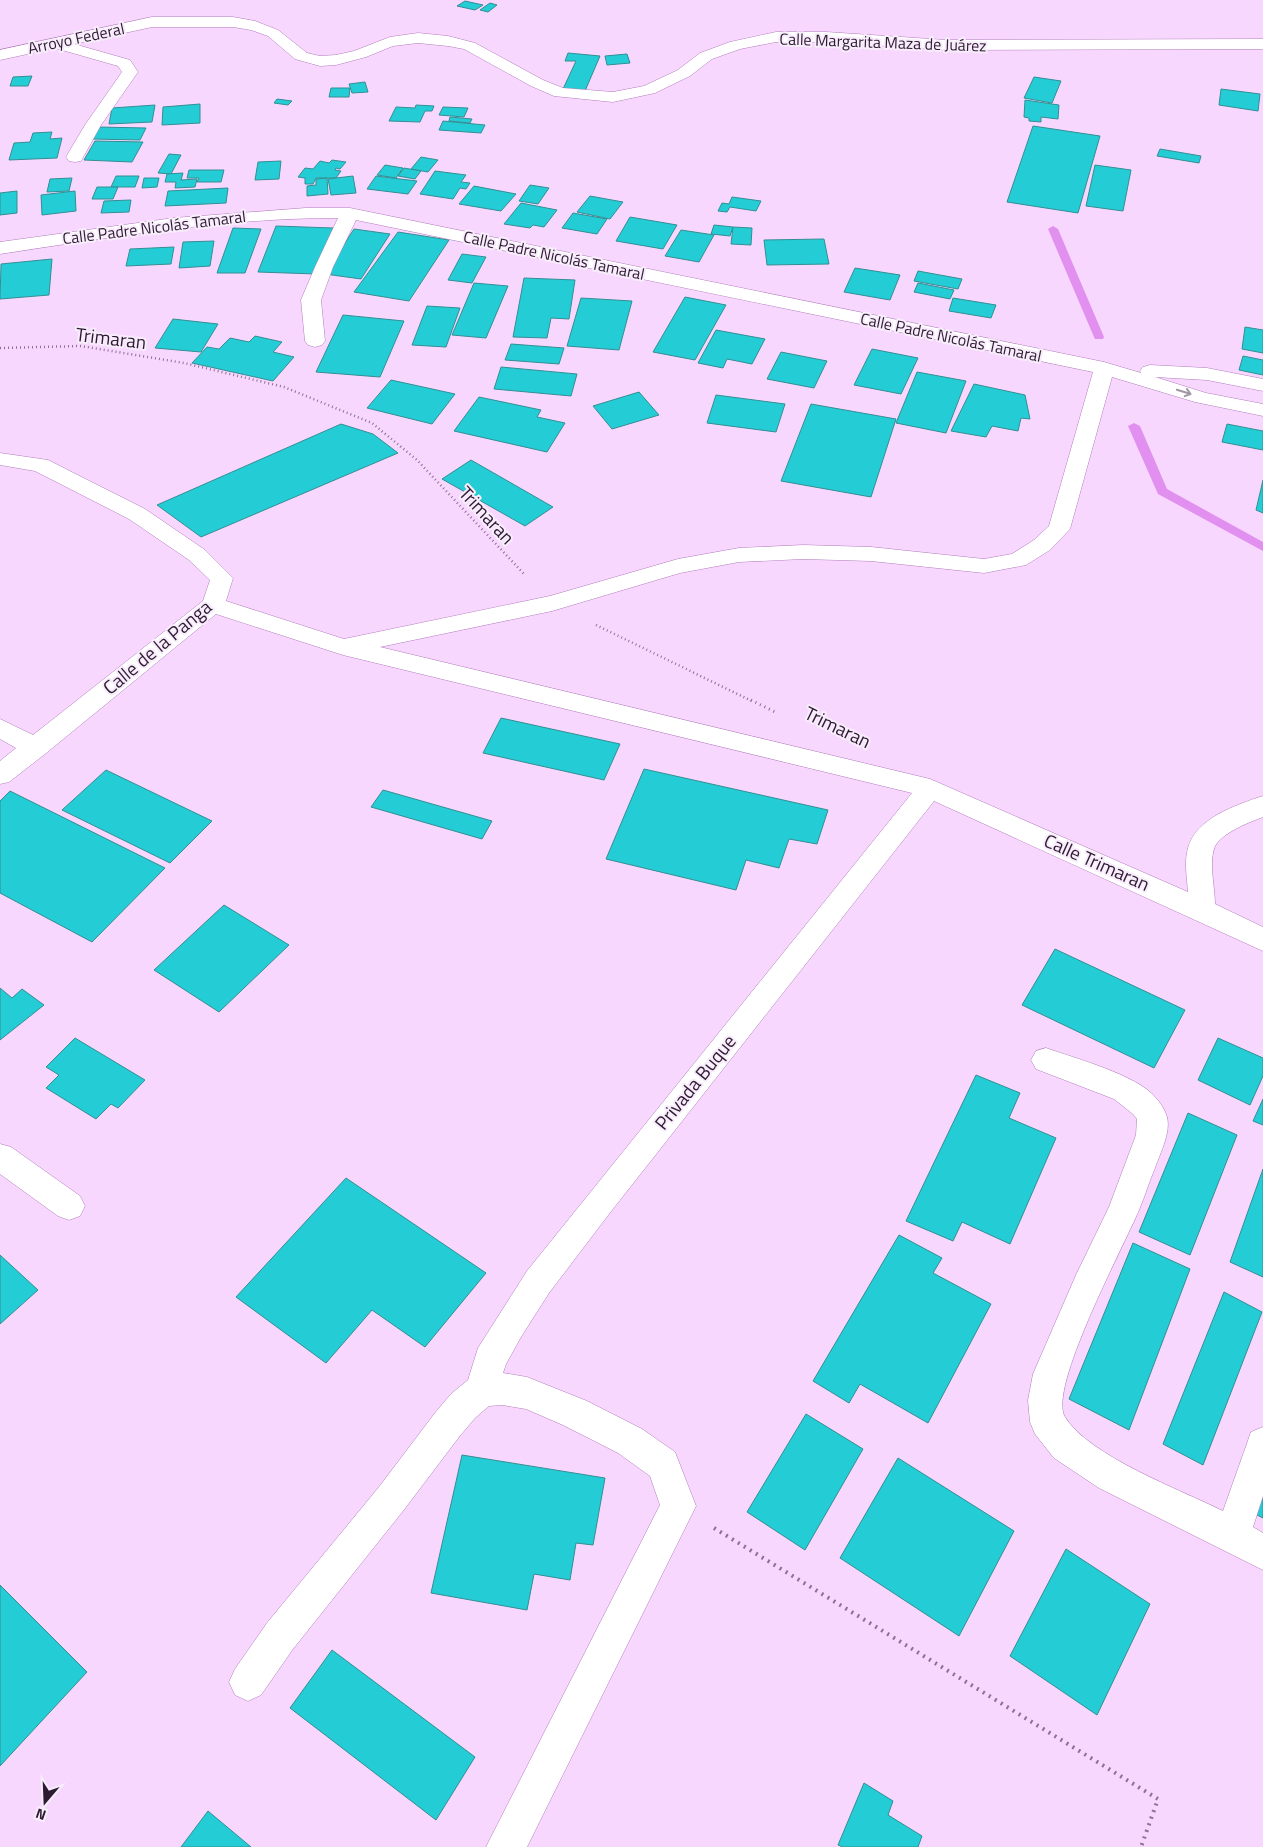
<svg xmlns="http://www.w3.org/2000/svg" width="1263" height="1847" font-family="'Titillium Web',sans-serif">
	<rect width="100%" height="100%" fill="#f8d7ff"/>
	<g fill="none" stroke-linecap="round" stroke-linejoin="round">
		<g fill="#e190f0" fill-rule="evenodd">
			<polygon points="1053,226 1058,229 1104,337 1103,339 1095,339 1094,337 1048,229"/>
			<polygon points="1134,423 1140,426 1167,489 1263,542 1263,551 1158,494 1128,426"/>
		</g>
	</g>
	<g fill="#24cdd6" stroke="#338e93">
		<polygon points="465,1 483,5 475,10 457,6"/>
		<polygon points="490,3 497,5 488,12 480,10"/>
		<polygon points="568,53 600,56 585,91 563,89 576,61 565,61"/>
		<polygon points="627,54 630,63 607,65 605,56"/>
		<polygon points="32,76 28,86 10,86 13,77"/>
		<polygon points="1034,77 1061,81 1052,103 1024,98"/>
		<polygon points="365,82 368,92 352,93 349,84"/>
		<polygon points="331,88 350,88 349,97 329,97"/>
		<polygon points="1221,89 1260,94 1258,111 1219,105"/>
		<polygon points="277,99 292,101 288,105 274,103"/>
		<polygon points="1025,100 1059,105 1058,119 1041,117 1041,122 1029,121 1029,118 1024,117"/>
		<polygon points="200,104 200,123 162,125 163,107"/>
		<polygon points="155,105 152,122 109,124 112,108"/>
		<polygon points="416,105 434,106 432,111 425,111 420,122 389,121 396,107 415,108"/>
		<polygon points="443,107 468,108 464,117 439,115"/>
		<polygon points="450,117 472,119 470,123 449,121"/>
		<polygon points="443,121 485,125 481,133 439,130"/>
		<polygon points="1033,126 1100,136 1078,213 1007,202"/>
		<polygon points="98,127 146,128 140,140 92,139"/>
		<polygon points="52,132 50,139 62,138 57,158 9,160 14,143 30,142 33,133"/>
		<polygon points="95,141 143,142 132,162 84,160"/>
		<polygon points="1160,149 1201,156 1199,163 1157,156"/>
		<polygon points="169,154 181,155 171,174 158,173"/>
		<polygon points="421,157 438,160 428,172 411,169"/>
		<polygon points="332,160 346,162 340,169 336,168 335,170 341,171 336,178 316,178 313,184 305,184 305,178 298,177 305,168 313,169 320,161 329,163"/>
		<polygon points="281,161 279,179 255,180 258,162"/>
		<polygon points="385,165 403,168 396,178 377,175"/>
		<polygon points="1095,165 1131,170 1123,211 1086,206"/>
		<polygon points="404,168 421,171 415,179 398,176"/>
		<polygon points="189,170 224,170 221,182 197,182 199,178 187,178"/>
		<polygon points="435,171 466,175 461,182 470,183 466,189 460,188 453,199 420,194"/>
		<polygon points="183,173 181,180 197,179 195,187 175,188 176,182 165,182 167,174"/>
		<polygon points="116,176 139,176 135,187 111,187"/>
		<polygon points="353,176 356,193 331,195 328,179"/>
		<polygon points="376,176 417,181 408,194 367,189"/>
		<polygon points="72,178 69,191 47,192 50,179"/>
		<polygon points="144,178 159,178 157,187 142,188"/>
		<polygon points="327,178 328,194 307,196 307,186 316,185 316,179"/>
		<polygon points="530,185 549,188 538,204 519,201"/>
		<polygon points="474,186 516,194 501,211 459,204"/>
		<polygon points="97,187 118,187 113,199 92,199"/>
		<polygon points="228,188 226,203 165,206 168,191"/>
		<polygon points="17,191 17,213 0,215 0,193"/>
		<polygon points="75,191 76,211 42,215 41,195"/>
		<polygon points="590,196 623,202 610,219 577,212"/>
		<polygon points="732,197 761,201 756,211 730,207 727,212 718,211 722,203 729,204"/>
		<polygon points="131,200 129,212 101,213 104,201"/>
		<polygon points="521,203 557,210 544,227 533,225 530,228 504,224"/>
		<polygon points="573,213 607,219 597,234 562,228"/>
		<polygon points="630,217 677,225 663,249 616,241"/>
		<polygon points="714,225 733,227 730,236 711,234"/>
		<polygon points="276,226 333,228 316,274 258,272"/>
		<polygon points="733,227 752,228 751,245 731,244"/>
		<polygon points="233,228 261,229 245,273 217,273"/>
		<polygon points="354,229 390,234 361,279 325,274"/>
		<polygon points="681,230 714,235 699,262 665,256"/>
		<polygon points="398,232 449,240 409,301 354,292"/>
		<polygon points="824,239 829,264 767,265 764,240"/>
		<polygon points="214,241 210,266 179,268 183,242"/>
		<polygon points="174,247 171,264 126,266 130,249"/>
		<polygon points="462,254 486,257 472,283 448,280"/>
		<polygon points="52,259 49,295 0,299 1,264"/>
		<polygon points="855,268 900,275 890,300 844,292"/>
		<polygon points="918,271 962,279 958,289 914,281"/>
		<polygon points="524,278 575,280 569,319 551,318 547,338 513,337"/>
		<polygon points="474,283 508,286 486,338 452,335"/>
		<polygon points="918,283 954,290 950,299 914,292"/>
		<polygon points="685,297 726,305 695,360 653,352"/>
		<polygon points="581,298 632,301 619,350 567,346"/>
		<polygon points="953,298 996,305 991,318 949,311"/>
		<polygon points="427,306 460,308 446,347 412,345"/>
		<polygon points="343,315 404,321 380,377 316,372"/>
		<polygon points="173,319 218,324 201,352 155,348"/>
		<polygon points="1245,327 1263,330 1263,353 1242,349"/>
		<polygon points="716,330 765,339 752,364 727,359 723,368 698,363"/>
		<polygon points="255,336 282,342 273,352 294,357 273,381 192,363 207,347 219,349 230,338 249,342"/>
		<polygon points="511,344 564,348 559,364 505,360"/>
		<polygon points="872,349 918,358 901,394 854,385"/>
		<polygon points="781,352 827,361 814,388 767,379"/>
		<polygon points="1243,356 1263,360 1263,375 1239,370"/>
		<polygon points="501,367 577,374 571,396 494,389"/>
		<polygon points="917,372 966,381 946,433 896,423"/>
		<polygon points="391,380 455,394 432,424 367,408"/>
		<polygon points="974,384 1025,395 1030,419 1021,418 1018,431 992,426 986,437 951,431"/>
		<polygon points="639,392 659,415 612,429 593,406"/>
		<polygon points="716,395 785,404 776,432 707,423"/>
		<polygon points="479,397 541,410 537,417 565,423 547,452 454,431"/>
		<polygon points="811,404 896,419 871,497 781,481"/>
		<polygon points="341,424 373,434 398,453 201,537 157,505"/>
		<polygon points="1227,424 1263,431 1263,450 1222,442"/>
		<polygon points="471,460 553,507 525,526 442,479"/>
		<polygon points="1263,480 1263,513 1256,510"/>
		<polygon points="501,718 620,744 604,780 483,753"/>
		<polygon points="644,769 828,810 817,844 789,839 779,868 746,860 736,890 606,859"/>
		<polygon points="106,770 212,821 170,863 62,810"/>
		<polygon points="383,790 492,821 482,839 371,807"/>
		<polygon points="10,791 165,868 92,942 0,893 0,801"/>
		<polygon points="224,905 289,945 219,1012 154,970"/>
		<polygon points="1055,949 1185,1010 1154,1068 1022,1005"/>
		<polygon points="0,988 12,998 22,989 44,1005 0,1040"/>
		<polygon points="75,1038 145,1080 118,1108 111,1104 96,1119 46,1088 59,1075 46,1067"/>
		<polygon points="1218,1038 1263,1058 1263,1076 1250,1105 1198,1080"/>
		<polygon points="976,1075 1020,1093 1009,1118 1056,1138 1010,1244 962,1222 953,1241 906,1221"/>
		<polygon points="1263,1099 1263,1125 1253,1121"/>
		<polygon points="1188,1113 1237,1135 1190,1255 1139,1232"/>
		<polygon points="1263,1169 1263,1277 1230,1262"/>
		<polygon points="346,1178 486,1273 425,1347 372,1310 326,1363 236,1297"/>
		<polygon points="899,1235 942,1258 933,1273 991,1304 928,1423 860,1384 849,1403 813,1381"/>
		<polygon points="1133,1243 1190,1269 1129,1430 1069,1399"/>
		<polygon points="0,1255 38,1290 0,1324"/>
		<polygon points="1224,1292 1262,1312 1203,1465 1163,1444"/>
		<polygon points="806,1414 863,1449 805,1550 747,1512"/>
		<polygon points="462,1455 605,1478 593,1545 576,1543 570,1580 534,1574 527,1610 431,1593"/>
		<polygon points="898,1458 1014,1531 959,1636 840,1558"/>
		<polygon points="1263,1492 1263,1518 1255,1514"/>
		<polygon points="1066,1549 1150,1604 1097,1715 1010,1656"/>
		<polygon points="0,1585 87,1672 0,1766"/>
		<polygon points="332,1650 475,1757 436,1820 290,1708"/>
		<polygon points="864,1783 893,1801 888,1815 922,1836 918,1847 843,1847 838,1845"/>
		<polygon points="208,1811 251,1847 181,1847"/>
	</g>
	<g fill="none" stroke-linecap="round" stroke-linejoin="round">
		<defs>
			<g id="minor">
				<polygon points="152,17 233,17 255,21 278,30 307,53 320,56 336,55 354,51 390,37 418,33 448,36 475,43 543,80 563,88 613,92 644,86 678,70 700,53 730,42 776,32 826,32 946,40 1263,39 1263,49 946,50 826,42 776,42 740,49 712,59 690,76 655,93 613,102 554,96 531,86 464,49 448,46 418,43 393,46 366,57 336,65 320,66 295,59 268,36 251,30 233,27 152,27 74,44 130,60 138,72 101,125 81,161 75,162 69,161 66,157 85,125 122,72 118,66 55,48 0,60 0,50"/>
				<path d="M306 208H350L1104 362 1141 373 1140 371 1143 367 1150 365 1207 368 1263 379V391L1207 380 1155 377 1206 393 1263 404V416L1195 402 1112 377 1070 529 1050 550 1026 565 984 573 871 561 803 559 739 562 680 573 552 611 380 647 930 779 1188 892C1187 878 1184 862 1188 848 1196 818 1236 805 1263 796V817C1250 822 1218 834 1214 849 1209 865 1215 887 1215 904L1263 927V951L934 801 609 1214 549 1293 521 1337 506 1364 503 1373 527 1377 587 1401 642 1429 675 1452 696 1506 527 1847H486L660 1505 650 1476 618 1453 563 1425 526 1409 502 1405 489 1406 475 1418 459 1437 403 1511 293 1649 261 1695 248 1701 235 1695 229 1682 235 1669 267 1623 379 1487 435 1413 451 1394 468 1380 478 1348 527 1271 912 793 343 655 216 614 45 754 9 782 0 784V761L16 748 0 739V719L33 735 203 601 210 580 189 560 129 519 35 471 0 465V453L48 460 145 509 205 550 233 578 226 601 344 639 550 596 678 559 739 548 803 545 871 547 984 559 1012 554 1034 540 1049 526 1093 372 356 220 333 267 321 300 325 341 322 345 315 347 308 345 305 341 301 300 315 267 338 218C224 218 112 237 0 254V242L174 218Z"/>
				<path d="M1046 1048C1074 1058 1137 1075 1155 1097 1160 1102 1165 1110 1167 1117 1171 1133 1160 1153 1155 1168 1149 1182 1145 1196 1139 1210 1125 1244 1047 1389 1065 1417 1089 1456 1181 1490 1223 1511L1251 1432 1263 1427V1496L1253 1527 1263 1533V1570L1099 1488 1054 1458 1035 1434 1030 1422 1028 1400 1033 1374 1076 1275 1109 1207 1136 1135 1137 1119 1133 1114 1114 1099 1036 1069 1031 1060 1036 1051Z"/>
				<polygon points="0,1144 11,1147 80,1196 85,1206 80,1216 69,1220 58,1216 0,1174"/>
			</g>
		</defs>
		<use href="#minor" stroke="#b17ebb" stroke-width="1"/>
		<g stroke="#8c7191" stroke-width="2.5" stroke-dasharray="1 3" stroke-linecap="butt">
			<polyline points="0,348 81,346 184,363 284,387 372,423 417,460 525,575"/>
			<polyline points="596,625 754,702"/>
		</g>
		<polyline stroke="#8c7191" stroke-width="3" stroke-dasharray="1 4" stroke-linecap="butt" points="751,700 777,713"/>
		<polyline stroke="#8c7191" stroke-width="4" stroke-dasharray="2 5" stroke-linecap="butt" points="714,1528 1158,1799 1141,1847"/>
		<use href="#minor" fill="#fff" fill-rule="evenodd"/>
	</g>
	<defs><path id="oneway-shaft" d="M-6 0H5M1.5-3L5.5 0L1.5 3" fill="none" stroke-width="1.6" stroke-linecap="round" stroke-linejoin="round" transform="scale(1.25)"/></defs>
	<use stroke="#a198a3" href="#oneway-shaft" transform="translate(1184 392) rotate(17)"/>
	<g text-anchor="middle" stroke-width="4" stroke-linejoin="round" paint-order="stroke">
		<g font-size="16" fill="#2f1a33" stroke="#f8edfb">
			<text transform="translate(76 38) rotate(-12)" y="6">Arroyo Federal</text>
			<text transform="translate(883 42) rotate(2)" y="6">Calle Margarita Maza de Juárez</text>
			<text transform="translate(154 227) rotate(-7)" y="6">Calle Padre Nicolás Tamaral</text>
			<text transform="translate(554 255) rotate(12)" y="6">Calle Padre Nicolás Tamaral</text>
			<text transform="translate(951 337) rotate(12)" y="6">Calle Padre Nicolás Tamaral</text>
		</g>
		<g font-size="19" fill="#2f1a33" stroke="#f8edfb">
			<text transform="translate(111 338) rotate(7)" y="7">Trimaran</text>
			<text transform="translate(487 515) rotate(47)" y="7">Trimaran</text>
			<text transform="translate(157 647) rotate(-40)" y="7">Calle de la Panga</text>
			<text transform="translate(838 727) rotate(26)" y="7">Trimaran</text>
			<text transform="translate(1097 862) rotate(24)" y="7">Calle Trimaran</text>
			<text transform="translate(695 1082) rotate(-51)" y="7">Privada Buque</text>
		</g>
	</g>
	<g transform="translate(45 1802) rotate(199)" stroke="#f8edfb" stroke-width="4" paint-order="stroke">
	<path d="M0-4L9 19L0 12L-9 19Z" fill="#2f1a33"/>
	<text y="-8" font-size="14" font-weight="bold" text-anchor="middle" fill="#2f1a33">N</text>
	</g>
</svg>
